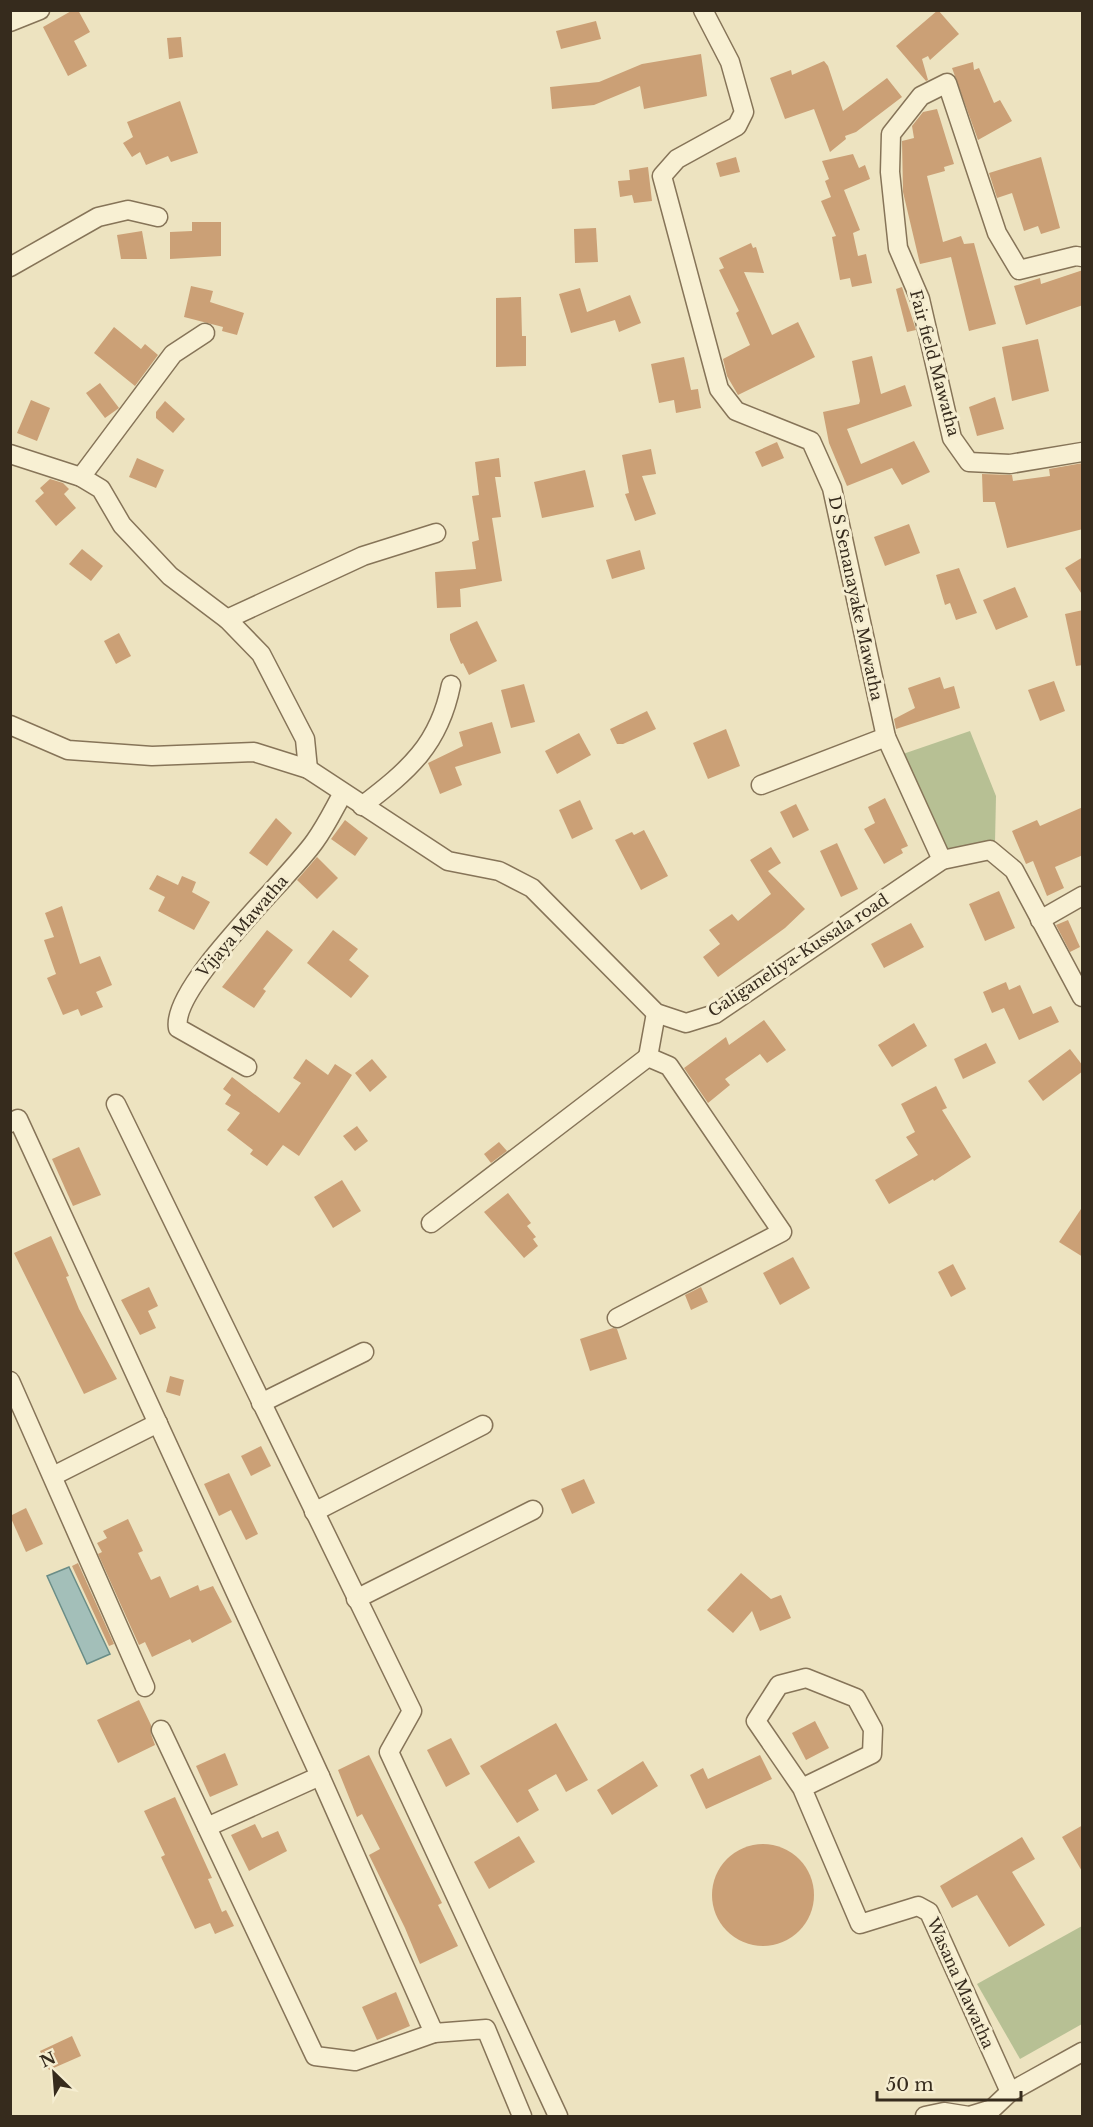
<svg xmlns="http://www.w3.org/2000/svg" width="1093" height="2127" font-family="'Libre Baskerville',serif">
	<rect width="100%" height="100%" fill="#ede3c0"/>
	<g fill="#b7c094">
		<polygon points="970,731 996,796 995,843 943,851 900,755"/>
		<polygon points="1082,1926 1082,2024 1020,2059 977,1984"/>
	</g>
	<polygon fill="#a3bfb9" stroke="#6a8d87" stroke-width="1.5" points="69,1567 110,1654 87,1664 47,1576"/>
	<g fill="#cba076">
		<polygon points="73,10 78,10 90,32 74,41 87,66 68,76 43,27"/>
		<polygon points="938,10 959,34 930,60 928,56 922,59 928,80 926,81 896,46"/>
		<polygon points="596,21 601,39 561,49 556,31"/>
		<polygon points="181,37 183,57 169,59 167,38"/>
		<polygon points="701,54 707,96 644,109 640,86 594,105 552,109 550,87 599,82 642,64"/>
		<polygon points="824,61 828,66 843,111 887,78 902,97 856,132 845,136 846,139 830,152 814,109 785,119 770,78 791,70 792,75"/>
		<polygon points="973,62 974,70 979,68 994,103 1000,100 1012,121 978,140 952,68"/>
		<polygon points="180,101 198,153 171,162 168,156 146,165 140,152 132,157 123,143 133,137 127,122"/>
		<polygon points="937,109 954,164 944,167 945,171 927,176 943,242 961,236 964,244 974,243 996,324 969,331 951,257 920,264 903,192 902,141 914,138 912,126 923,112"/>
		<polygon points="853,154 859,168 865,165 870,179 844,190 860,230 853,233 858,256 866,254 872,283 852,287 850,278 840,280 832,237 836,236 821,201 831,197 825,181 829,179 822,161"/>
		<polygon points="736,157 740,172 720,177 716,163"/>
		<polygon points="1041,157 1060,228 1041,234 1038,226 1024,231 1012,193 997,198 989,173"/>
		<polygon points="648,167 652,201 634,203 632,195 620,197 618,181 630,180 629,170"/>
		<polygon points="192,222 221,222 221,256 170,259 170,232 192,231"/>
		<polygon points="596,228 598,262 575,263 574,229"/>
		<polygon points="142,231 147,259 121,259 117,235"/>
		<polygon points="751,243 753,248 756,247 764,273 744,272 772,335 798,322 815,357 738,395 727,376 723,359 750,345 736,313 739,311 719,270 724,268 719,258"/>
		<polygon points="1083,270 1083,305 1026,325 1014,286 1040,278 1041,284"/>
		<polygon points="191,286 213,291 210,302 244,313 237,335 222,331 223,327 184,317"/>
		<polygon points="902,287 916,330 907,332 896,289"/>
		<polygon points="580,288 587,312 630,295 641,323 619,332 615,320 571,333 559,294"/>
		<polygon points="521,297 522,336 526,336 526,366 496,367 496,298"/>
		<polygon points="114,327 141,349 145,344 158,355 135,386 94,353"/>
		<polygon points="1038,339 1049,391 1012,401 1002,347"/>
		<polygon points="872,356 881,394 905,385 912,406 847,429 861,464 914,441 930,472 902,485 892,468 847,486 829,443 823,412 859,404 860,401 852,361"/>
		<polygon points="684,357 691,390 698,389 701,408 676,413 674,400 659,403 651,364"/>
		<polygon points="100,383 119,408 105,418 86,393"/>
		<polygon points="995,397 1004,429 977,436 969,407"/>
		<polygon points="31,400 50,408 37,441 17,433"/>
		<polygon points="165,401 185,419 173,433 156,418 156,412"/>
		<polygon points="777,442 784,458 762,467 755,452"/>
		<polygon points="651,449 656,474 642,476 656,514 635,521 625,494 629,493 622,455"/>
		<polygon points="137,458 164,470 156,488 129,477"/>
		<polygon points="499,458 501,477 495,477 501,517 492,518 502,581 460,589 461,607 437,608 435,572 476,569 472,542 479,540 472,496 479,495 475,462"/>
		<polygon points="1083,463 1083,529 1007,548 995,502 983,502 982,474 1012,475 1013,481 1050,476 1049,469"/>
		<polygon points="585,470 594,507 542,518 534,482"/>
		<polygon points="50,479 63,483 69,489 64,494 76,508 56,526 35,501 44,493 40,488"/>
		<polygon points="909,524 920,553 885,566 874,537"/>
		<polygon points="82,549 103,566 91,581 69,564"/>
		<polygon points="640,550 645,569 612,579 606,560"/>
		<polygon points="1083,557 1083,596 1065,568"/>
		<polygon points="959,568 977,613 956,620 950,603 945,605 936,575"/>
		<polygon points="1015,587 1028,617 996,630 983,600"/>
		<polygon points="1083,610 1083,665 1076,666 1065,614"/>
		<polygon points="477,621 497,661 469,675 463,663 461,664 450,640 450,634"/>
		<polygon points="119,633 131,656 116,664 104,641"/>
		<polygon points="940,677 944,689 954,686 960,708 896,729 894,719 915,708 908,688"/>
		<polygon points="1054,681 1065,711 1040,721 1028,690"/>
		<polygon points="524,684 535,722 511,728 501,690"/>
		<polygon points="647,711 656,729 623,744 617,744 610,729"/>
		<polygon points="492,722 501,753 455,767 462,785 440,794 428,763 463,746 459,732"/>
		<polygon points="726,729 740,766 708,779 693,743"/>
		<polygon points="579,733 591,755 557,774 545,751"/>
		<polygon points="885,798 908,846 901,849 903,853 884,864 864,829 875,823 868,807"/>
		<polygon points="580,800 593,829 572,839 559,810"/>
		<polygon points="796,804 809,830 793,838 780,812"/>
		<polygon points="1083,807 1083,855 1055,867 1064,888 1047,896 1033,861 1026,864 1012,831 1037,820 1040,826"/>
		<polygon points="276,818 292,833 267,866 249,853"/>
		<polygon points="345,820 368,838 355,856 331,839"/>
		<polygon points="644,830 668,876 641,890 615,840 632,832 634,835"/>
		<polygon points="837,843 858,889 841,897 820,851"/>
		<polygon points="771,847 781,863 768,871 805,909 785,928 718,977 703,957 720,944 709,930 732,914 738,921 771,894 750,860"/>
		<polygon points="317,857 338,878 317,899 297,880"/>
		<polygon points="157,875 178,885 182,876 196,882 192,892 210,902 194,930 158,911 165,897 149,889"/>
		<polygon points="999,891 1015,928 985,941 969,904"/>
		<polygon points="62,906 80,964 100,956 112,985 96,992 103,1007 81,1016 78,1009 63,1015 47,978 56,974 44,940 54,937 45,913"/>
		<polygon points="1068,920 1080,947 1070,952 1056,925"/>
		<polygon points="911,923 924,947 884,968 871,944"/>
		<polygon points="267,930 293,950 263,989 266,991 254,1008 222,987"/>
		<polygon points="333,930 358,949 349,960 369,976 351,998 307,963"/>
		<polygon points="1006,982 1009,990 1020,985 1033,1014 1051,1006 1059,1022 1019,1040 1004,1008 992,1013 983,992"/>
		<polygon points="764,1020 786,1050 767,1063 760,1054 725,1079 730,1085 708,1103 684,1068 726,1037 729,1045"/>
		<polygon points="914,1023 927,1046 892,1067 878,1045"/>
		<polygon points="986,1043 996,1063 963,1079 954,1059"/>
		<polygon points="1070,1049 1083,1066 1083,1071 1043,1101 1028,1081"/>
		<polygon points="306,1059 328,1075 335,1064 352,1075 299,1156 283,1145 267,1166 250,1154 253,1150 227,1130 240,1113 225,1104 231,1095 223,1089 232,1077 279,1113 301,1083 293,1078"/>
		<polygon points="372,1059 387,1077 370,1092 355,1073"/>
		<polygon points="936,1086 947,1108 942,1110 971,1157 934,1181 933,1179 889,1204 875,1180 918,1155 906,1137 915,1132 901,1104"/>
		<polygon points="357,1126 368,1141 355,1151 343,1136"/>
		<polygon points="499,1142 507,1151 491,1163 484,1154"/>
		<polygon points="79,1147 101,1195 73,1206 52,1159"/>
		<polygon points="342,1180 361,1211 333,1228 314,1197"/>
		<polygon points="508,1193 531,1223 527,1226 536,1237 533,1239 538,1246 524,1258 484,1212"/>
		<polygon points="1083,1206 1083,1257 1059,1242"/>
		<polygon points="51,1236 69,1276 66,1277 79,1309 117,1379 84,1394 14,1253"/>
		<polygon points="793,1257 810,1288 780,1305 763,1273"/>
		<polygon points="953,1264 966,1289 951,1297 938,1272"/>
		<polygon points="149,1287 158,1306 148,1311 156,1328 140,1335 121,1300"/>
		<polygon points="701,1287 708,1302 691,1310 685,1295"/>
		<polygon points="613,1328 617,1329 627,1359 590,1371 580,1339"/>
		<polygon points="170,1376 184,1380 180,1396 166,1392"/>
		<polygon points="261,1446 271,1466 251,1476 241,1456"/>
		<polygon points="229,1473 258,1534 246,1540 231,1510 219,1516 204,1484"/>
		<polygon points="584,1479 595,1503 572,1514 561,1489"/>
		<polygon points="26,1508 43,1544 26,1552 10,1516"/>
		<polygon points="128,1519 143,1551 138,1553 151,1580 160,1576 170,1598 198,1585 200,1591 213,1586 232,1622 192,1643 190,1639 152,1657 145,1642 139,1645 98,1554 102,1552 97,1543 107,1538 103,1531"/>
		<polygon points="78,1563 114,1644 109,1646 72,1566"/>
		<polygon points="741,1573 771,1599 781,1595 791,1618 760,1631 752,1611 733,1633 707,1610"/>
		<polygon points="139,1700 151,1725 151,1734 155,1745 118,1763 97,1720"/>
		<polygon points="815,1721 829,1748 806,1760 792,1733"/>
		<polygon points="556,1723 588,1780 566,1792 556,1774 528,1790 539,1810 517,1823 480,1766"/>
		<polygon points="451,1738 470,1774 446,1787 427,1750"/>
		<polygon points="225,1753 238,1785 210,1797 196,1766"/>
		<polygon points="369,1755 442,1903 438,1905 458,1946 420,1964 405,1928 369,1855 380,1849 362,1814 357,1817 338,1770"/>
		<polygon points="760,1755 772,1779 706,1809 690,1775 703,1768 708,1779"/>
		<polygon points="643,1761 658,1786 612,1815 597,1790"/>
		<polygon points="175,1797 212,1878 208,1879 222,1912 226,1910 234,1926 215,1934 210,1923 195,1929 161,1857 165,1855 144,1811"/>
		<polygon points="255,1824 262,1838 278,1831 287,1851 249,1871 231,1835"/>
		<polygon points="1083,1825 1083,1873 1062,1837"/>
		<polygon points="519,1836 535,1862 489,1889 474,1862"/>
		<polygon points="1022,1837 1035,1859 1012,1872 1045,1925 1009,1947 977,1895 952,1908 940,1886"/>
		<circle cx="763" cy="1895" r="51"/>
		<polygon points="396,1992 410,2026 377,2040 362,2007"/>
		<polygon points="72,2036 81,2056 49,2070 40,2051"/>
	</g>
	<g fill="none" stroke-linecap="round" stroke-linejoin="round">
		<defs>
			<g id="minor">
				<polyline points="703,10 730,62 744,112 737,126 677,159 662,176 719,389 736,411 811,441 832,488 886,737 942,860"/>
				<polyline points="10,22 40,10"/>
				<polyline points="1082,257 1076,256 1019,270 997,233 947,83 921,96 891,134 890,172 898,248 920,299 952,438 969,462 1010,464 1082,452"/>
				<polyline points="10,267 98,217 128,210 158,217"/>
				<polyline points="10,454 81,477 101,489 122,525 170,576 227,619 261,654 305,739 308,769"/>
				<polyline points="81,477 173,354 205,333"/>
				<polyline points="227,619 363,556 436,533"/>
				<polyline points="10,725 68,750 152,756 254,752 308,769 448,861 499,871 532,888 656,1013 686,1023 715,1014 942,860 990,850 1014,870 1082,997"/>
				<polyline points="761,785 886,737"/>
				<path d="M362 806C409 770 439 745 451 685"/>
				<polyline points="1040,920 1082,896"/>
				<polyline points="648,1057 656,1013"/>
				<path d="M247 1067 178 1028C170 987 289 879 315 841 326 826 334 809 343 793"/>
				<polyline points="116,1104 412,1711 389,1752 558,2116"/>
				<polyline points="10,1123 18,1119 320,1776 434,2033 486,2029 522,2116"/>
				<polyline points="431,1223 648,1057"/>
				<polyline points="617,1318 782,1232 669,1066 648,1057"/>
				<polyline points="10,1381 145,1687"/>
				<polyline points="261,1403 364,1352"/>
				<polyline points="53,1476 158,1423"/>
				<polyline points="314,1512 483,1425"/>
				<polyline points="356,1599 533,1510"/>
				<polyline points="161,1730 315,2056 355,2061 434,2033"/>
				<polyline points="802,1788 872,1754 873,1729 856,1698 806,1678 779,1685 756,1721 802,1788 860,1924 918,1906 929,1912 1010,2092"/>
				<polyline points="207,1827 320,1776"/>
				<polyline points="925,2116 944,2112 969,2116 992,2109 1010,2092 1082,2052"/>
			</g>
		</defs>
		<use href="#minor" stroke="#867458" stroke-width="21"/>
		<use href="#minor" stroke="#f8f0d3" stroke-width="18"/>
	</g>
	<g text-anchor="middle" stroke-width="6" stroke-linejoin="round" paint-order="stroke">
		<g font-size="16" fill="#362b1d" stroke="#f5edd0">
			<text transform="translate(935 363) rotate(75)" y="6">Fair field Mawatha</text>
			<text transform="translate(856 598) rotate(78)" y="6">D S Senanayake Mawatha</text>
			<text transform="translate(242 926) rotate(-49)" y="6">Vijaya Mawatha</text>
			<text transform="translate(798 955) rotate(-33)" y="6">Galiganeliya-Kussala road</text>
			<text transform="translate(961 1983) rotate(66)" y="6">Wasana Mawatha</text>
		</g>
	</g>
	<rect width="1093" height="2127" fill="none" stroke="#362b1d" stroke-width="24"/>
	<g transform="translate(54 2073) rotate(335)" stroke="#f5edd0" stroke-width="4.5" paint-order="stroke">
	<path d="M0-4.5L10 22L0 15L-10 22Z" fill="#362b1d"/>
	<text y="-9" font-size="16" font-weight="bold" text-anchor="middle" fill="#362b1d">N</text>
	</g>
	<path d="M877 2091v9h144v-9" fill="none" stroke="#362b1d" stroke-width="3"/>
	<text x="886" y="2091" font-size="18" fill="#362b1d" stroke="#f5edd0" stroke-width="4.5" paint-order="stroke">50 m</text>
</svg>
